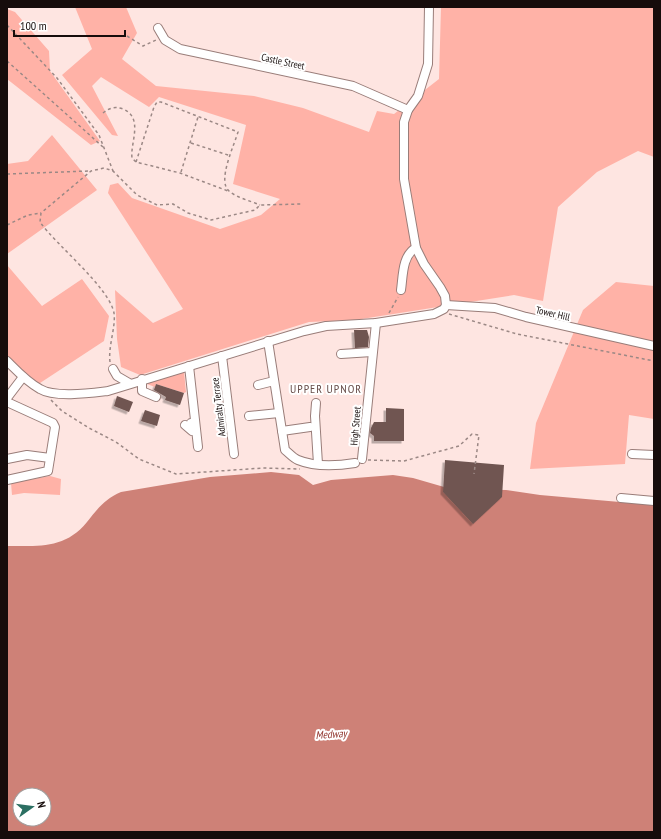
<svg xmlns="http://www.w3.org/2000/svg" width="661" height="839" font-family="'PT Sans Narrow',sans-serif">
	<defs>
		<filter id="shadow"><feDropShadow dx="-2.5" dy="2.5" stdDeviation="0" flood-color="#0004"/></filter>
	</defs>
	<rect width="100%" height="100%" fill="#fee5e1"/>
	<g fill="#ffb2a7">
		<polygon points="75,7 126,7 137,33 122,59 156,86 254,96 303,108 369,132 377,111 394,114 439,79 441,7 654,7 654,157 638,151 597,172 558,207 543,301 514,295 355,320 309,322 140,375 121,367 117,339 115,290 153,323 183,309 108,193 110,185 118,183 132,198 220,229 261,215 280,199 233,184 246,125 159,97 149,107 101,77 92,86 118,136 112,135 62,75 92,49"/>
		<polygon points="7,9 15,12 49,51 50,71 100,141 91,145 7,79"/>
		<polygon points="52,135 97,190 7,254 7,164 28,161"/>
		<polygon points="7,265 42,306 82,279 109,316 104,341 37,385 7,356"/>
		<polygon points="616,282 654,286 654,419 629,415 625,464 530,469 536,423 583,310"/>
		<polygon points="179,370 184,372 186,392 184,393 156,384 155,387 147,384 147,378"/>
		<polygon points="50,476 61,479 60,495 24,493 12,495 11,483"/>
	</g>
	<path fill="#ce8177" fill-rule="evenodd" d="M271 472 299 475 313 485 331 480 393 475 413 478 451 489 506 490 540 495 654 505V832H7V546C39 546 65 549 87 522 98 508 105 499 121 492L210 477ZM20 795H44V819H20Z"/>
	<g fill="#6f5551" filter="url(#shadow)">
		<polygon points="354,330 367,330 369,337 368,347 355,348"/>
		<polygon points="156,384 184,393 180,405 165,400 166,397 154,390"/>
		<polygon points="117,396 133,402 129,412 114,406"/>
		<polygon points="386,408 404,409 404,441 374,441 374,436 370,433 371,428 374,422 386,422"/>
		<polygon points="145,410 160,415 157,426 141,421"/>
		<polygon points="445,460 504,465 502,497 473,524 443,492"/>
	</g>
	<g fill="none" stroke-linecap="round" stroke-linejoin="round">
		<defs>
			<g id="minor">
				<polyline points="158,28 165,40 180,49 353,86 408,110"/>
				<path d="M401 290C403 277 402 255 416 248"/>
				<polyline points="446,305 495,308 526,317 654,346"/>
				<path d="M268 341 285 450C289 453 293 458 298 460 315 467 337 466 355 463"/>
				<polyline points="341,354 372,352"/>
				<polyline points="222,356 234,454"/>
				<path d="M7 361C17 371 27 382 40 389 55 398 91 393 108 391L304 331 326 326 376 323 434 314 444 309 446 305 445 296 440 287 424 264 416 248 404 179V122L408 110 418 96 428 64 429 7"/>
				<polyline points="189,366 198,447"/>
				<polyline points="113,369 117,376 129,383"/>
				<polyline points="142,379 142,391 156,397"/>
				<polyline points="258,385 274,381"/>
				<polyline points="7,398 23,377"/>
				<polyline points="7,402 53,423 55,427 48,471 7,480"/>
				<polyline points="316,403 315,416 318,464"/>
				<polyline points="249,416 279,413"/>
				<polyline points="185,425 192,431 191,423"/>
				<polyline points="282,431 310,427"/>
				<polyline points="632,454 654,455"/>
				<polyline points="7,459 27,455 50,458"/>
				<polyline points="362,459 376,323"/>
				<polyline points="621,498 654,501"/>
			</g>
		</defs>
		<use href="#minor" stroke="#997d79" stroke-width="10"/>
		<g stroke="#9b8885" stroke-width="1.5" stroke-dasharray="3 3" stroke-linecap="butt">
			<polyline points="7,25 57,78 99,135 113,171"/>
			<polyline points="127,36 143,46 156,40"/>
			<polyline points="7,61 103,147"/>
			<path d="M103 113C109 108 115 106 123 109 144 118 130 143 132 158L136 162 180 173 228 191"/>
			<polyline points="191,143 231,156"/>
			<path d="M136 162 154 107 157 102H161L238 132C234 146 217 181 229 191 237 198 251 201 260 205"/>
			<polyline points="181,172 198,117"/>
			<polyline points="7,174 89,171"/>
			<polyline points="7,225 28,215 41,213"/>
			<polyline points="389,313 398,297"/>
			<polyline points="449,314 517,334 654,361"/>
			<path d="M110 362C108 346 116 327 114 313 109 287 57 246 40 222L41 213 91 171 104 168 113 171 137 195 157 205 173 204 188 213 211 220 255 210 260 205 301 204"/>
			<polyline points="51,400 62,411 89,428 116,442 139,459 176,474 263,468 300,469"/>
			<polyline points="368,460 404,461 459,446 472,434 479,435 474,474"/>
		</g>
		<use href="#minor" stroke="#fff" stroke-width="8"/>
	</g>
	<g text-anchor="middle" stroke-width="4" stroke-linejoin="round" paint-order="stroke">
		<g font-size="10" fill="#160c0b" stroke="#fff">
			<text transform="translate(283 61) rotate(12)" y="4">Castle Street</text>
			<text transform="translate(553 313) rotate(13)" y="4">Tower Hill</text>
			<text transform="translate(218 407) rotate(-97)" y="4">Admiralty Terrace</text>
			<text transform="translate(355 426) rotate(-85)" y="4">High Street</text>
		</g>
		<g font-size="11" font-style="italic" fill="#90332b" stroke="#fff">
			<text transform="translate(331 734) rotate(-4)" y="4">Medway</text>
		</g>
		<g font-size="12" letter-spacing="1" fill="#694f4b" stroke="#fff">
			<text x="326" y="393">UPPER UPNOR</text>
		</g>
	</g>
	<rect width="661" height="839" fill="none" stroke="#160c0b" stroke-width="16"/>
	<g transform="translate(32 807) rotate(76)"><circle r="19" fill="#ffffff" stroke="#a29e9d"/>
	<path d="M0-3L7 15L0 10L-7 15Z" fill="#2b6f62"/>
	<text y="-6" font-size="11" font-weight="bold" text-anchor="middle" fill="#160c0b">N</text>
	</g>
	<path d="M14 30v6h111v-6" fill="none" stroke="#160c0b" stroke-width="2"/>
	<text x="20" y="30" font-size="12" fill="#160c0b" stroke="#ffffff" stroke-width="3" paint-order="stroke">100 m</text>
</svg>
